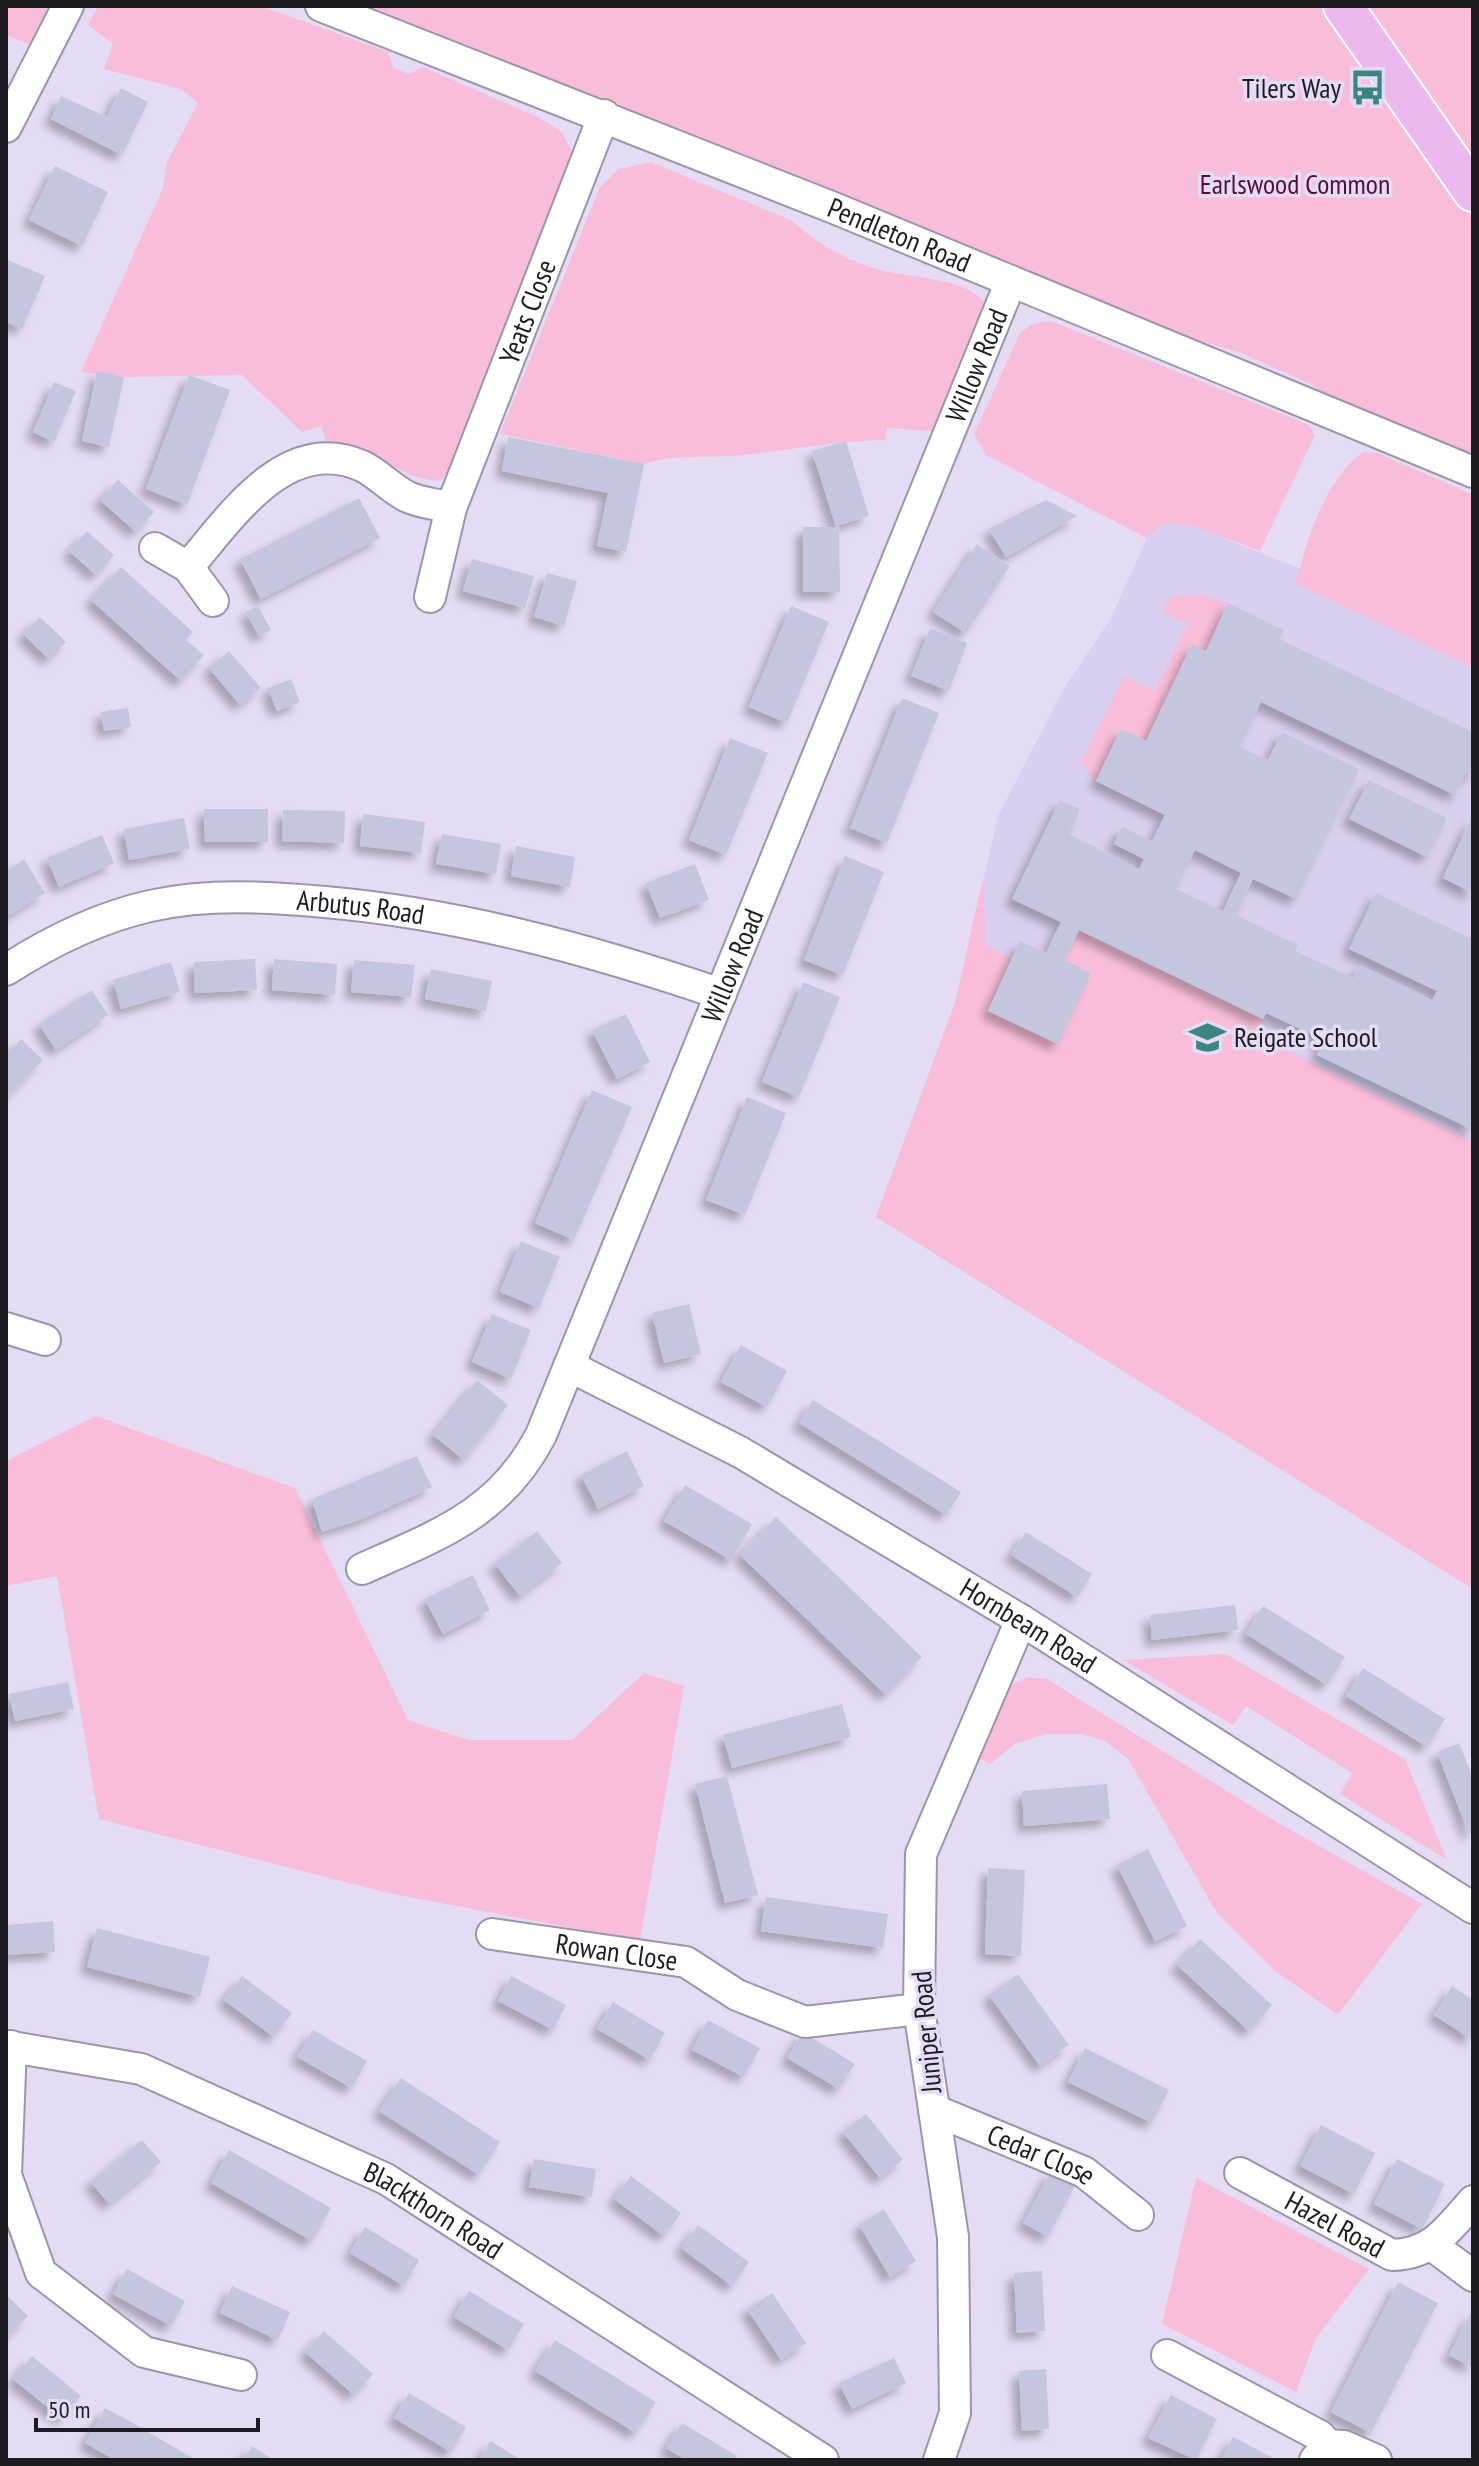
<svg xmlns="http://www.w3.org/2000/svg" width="1479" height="2466" font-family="'PT Sans Narrow',sans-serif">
	<defs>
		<filter id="shadow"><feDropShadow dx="-7" dy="7" stdDeviation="4" flood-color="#0004"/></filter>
	</defs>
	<rect width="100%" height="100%" fill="#e5dcf4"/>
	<polygon fill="#dacfee" points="1163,523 1193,526 1299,568 1359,587 1473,658 1473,1589 876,1217 956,1000 998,816 1064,688 1110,620 1147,538"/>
	<g fill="#f8bdda">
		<polygon points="6,6 63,6 41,49 6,35"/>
		<path d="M98 6H261L388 52 394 68 409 74 423 67 540 118 561 131 574 155 458 455 441 481C391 479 381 442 329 449L321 426 302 432 242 375 124 377 81 372 163 188 167 162 198 103 181 89 104 69 113 44 88 25Z"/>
		<polygon points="343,6 1473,6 1473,457 1345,407 1312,385 1244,354 1168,331 672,130"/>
		<path d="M651 162 793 221C815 243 850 262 880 270 906 277 965 278 982 300 985 304 986 312 988 317L946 432 887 428 885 440C836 441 791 450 743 455 711 459 675 453 644 464L500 434 600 187 619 169Z"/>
		<polygon points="1051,321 1309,425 1315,435 1260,551 1193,526 1163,523 1147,538 986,455 974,434 1020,333 1032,324"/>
		<path d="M1363 452 1378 453 1473 495V667L1296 584C1306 540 1325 480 1363 452Z"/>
		<polygon points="1201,595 1228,603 1206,651 1193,645 1146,741 1121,729 1096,781 1081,762 1124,677 1155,691 1188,624 1163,612 1171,596"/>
		<polygon points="983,878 986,945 1012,958 988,1011 1058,1044 1091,973 1065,960 1079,930 1263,1019 1256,1035 1473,1142 1473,1589 876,1217 956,1000"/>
		<polygon points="96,1416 295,1488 408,1720 469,1740 572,1740 644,1673 684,1686 640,1941 388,1893 99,1819 57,1576 6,1586 6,1461"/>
		<polygon points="1226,1654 1405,1759 1447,1860 1340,1794 1352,1773 1246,1706 1233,1725 1123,1660"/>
		<polygon points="1028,1677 1047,1679 1277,1822 1422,1904 1338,2015 1274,1970 1217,1913 1128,1759 1105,1741 1081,1734 1046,1734 1015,1744 990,1764 976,1756 1011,1685"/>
		<polygon points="1196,2178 1369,2269 1316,2338 1296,2392 1162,2324"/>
	</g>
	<g fill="#c3c6dd" fill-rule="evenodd" filter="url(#shadow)">
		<polygon points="121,88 148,102 122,155 51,119 61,96 107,117"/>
		<polygon points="55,166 108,192 82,246 29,220"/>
		<polygon points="8,260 45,276 22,329 6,322"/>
		<polygon points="97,371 124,377 109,447 82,441"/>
		<polygon points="189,375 230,390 187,505 146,489"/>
		<polygon points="54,382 76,391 54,442 33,432"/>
		<polygon points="508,437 644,464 626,552 597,546 608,493 502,471"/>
		<polygon points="846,441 869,516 839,525 840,592 803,592 803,527 836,527 812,451"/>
		<polygon points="118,480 154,512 136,532 100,500"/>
		<polygon points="359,498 380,538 261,599 240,559"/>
		<polygon points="1046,500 1077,516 1006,557 989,529"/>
		<polygon points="87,531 114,555 96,575 69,551"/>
		<polygon points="977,544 1010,566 966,633 933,612"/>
		<polygon points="472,559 534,576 525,608 463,591"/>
		<polygon points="121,567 193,632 186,640 204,655 181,681 91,600"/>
		<polygon points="547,573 577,581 564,626 534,617"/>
		<path d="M1228 603 1284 630 1279 639 1473 732V775L1466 772 1455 795 1261 702 1240 747 1268 760 1282 732 1359 769 1296 899 1253 879 1236 915 1298 945 1295 951 1353 978 1360 965 1432 1000 1437 991 1349 949 1376 893 1470 938 1473 932V1053L1469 1063 1473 1065V1130L1317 1055 1324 1040 1266 1013 1263 1019 1079 930 1065 960 1091 973 1058 1044 988 1011 1020 941 1046 953 1061 922 1012 899 1060 800 1080 809 1069 834 1139 869 1144 859 1114 844 1122 827 1152 841 1165 815 1096 781 1121 729 1146 741 1192 644 1206 651ZM1195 850 1241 873 1223 911 1176 889Z"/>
		<polygon points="258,606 271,630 259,636 246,612"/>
		<polygon points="791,606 829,622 787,723 749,707"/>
		<polygon points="40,617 66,642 49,659 23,634"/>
		<polygon points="930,628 967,643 949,691 911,676"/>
		<polygon points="229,651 261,688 240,705 209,668"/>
		<polygon points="291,679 300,702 277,711 268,688"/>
		<polygon points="902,698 939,713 887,843 850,828"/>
		<polygon points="128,708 131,727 104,731 101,712"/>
		<polygon points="730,738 768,753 726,855 689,840"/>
		<polygon points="1369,780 1447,818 1427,857 1349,819"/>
		<polygon points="204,809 268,809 268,842 205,842"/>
		<polygon points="283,810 345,811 344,843 282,841"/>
		<polygon points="363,814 425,822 421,853 360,846"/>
		<polygon points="1473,815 1473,893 1443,878"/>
		<polygon points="184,818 190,849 129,860 124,829"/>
		<polygon points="442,834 501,844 496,874 436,864"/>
		<polygon points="102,835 114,863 59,887 47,858"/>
		<polygon points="516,846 575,857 570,887 511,876"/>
		<polygon points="845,856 884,872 843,975 804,960"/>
		<polygon points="24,859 45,893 6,917 6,872"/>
		<polygon points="695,864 709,900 660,918 646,883"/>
		<polygon points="255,959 257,990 195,993 194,962"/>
		<polygon points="274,959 337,964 335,995 272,990"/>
		<polygon points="354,960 415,965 411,997 351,992"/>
		<polygon points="171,962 180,992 121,1009 113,980"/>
		<polygon points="431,969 492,981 486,1011 425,999"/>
		<polygon points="803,982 840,997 799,1097 762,1082"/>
		<polygon points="92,990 108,1015 56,1050 39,1024"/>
		<polygon points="626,1014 650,1062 617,1079 592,1030"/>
		<polygon points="21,1039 43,1060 6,1098 6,1054"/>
		<polygon points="592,1090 632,1107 574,1240 535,1223"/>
		<polygon points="747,1097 786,1113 745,1215 706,1200"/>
		<polygon points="521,1241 560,1257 539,1308 500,1292"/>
		<polygon points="689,1304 701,1354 664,1363 652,1313"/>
		<polygon points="492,1314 531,1330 511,1379 472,1362"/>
		<polygon points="741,1345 787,1371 767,1407 721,1382"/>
		<polygon points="477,1380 508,1405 464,1460 433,1435"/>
		<polygon points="813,1400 961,1492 946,1515 799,1423"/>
		<polygon points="627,1451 644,1486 598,1509 581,1475"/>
		<polygon points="417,1456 432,1487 365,1518 322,1532 312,1499"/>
		<polygon points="685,1485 752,1524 731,1560 664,1521"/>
		<polygon points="776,1517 922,1657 886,1695 740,1555"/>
		<polygon points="537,1531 562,1563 520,1596 495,1564"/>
		<polygon points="1026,1532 1092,1574 1077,1597 1011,1555"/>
		<polygon points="473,1575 490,1610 443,1634 425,1599"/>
		<polygon points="1235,1605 1238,1630 1152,1640 1150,1615"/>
		<polygon points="1263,1606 1345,1657 1327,1685 1246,1634"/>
		<polygon points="1363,1668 1445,1719 1427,1747 1346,1696"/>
		<polygon points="68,1682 74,1709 15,1721 9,1694"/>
		<polygon points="842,1704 851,1737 732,1768 723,1735"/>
		<polygon points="1459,1743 1473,1778 1473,1832 1469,1834 1437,1752"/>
		<polygon points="727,1776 758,1895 725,1903 695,1784"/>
		<polygon points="1107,1784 1110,1819 1024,1826 1022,1791"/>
		<polygon points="1148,1849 1187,1926 1155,1941 1117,1865"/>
		<polygon points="988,1868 1025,1870 1021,1956 985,1954"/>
		<polygon points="766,1897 888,1914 883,1948 761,1931"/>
		<polygon points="53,1921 55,1952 6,1955 6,1925"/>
		<polygon points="97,1928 210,1957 200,1997 87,1967"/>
		<polygon points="1200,1939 1272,2005 1249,2031 1177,1965"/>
		<polygon points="1018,1974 1069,2045 1040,2066 989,1995"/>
		<polygon points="242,1976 292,2013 274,2037 224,2000"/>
		<polygon points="511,1976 566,2005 553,2030 498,2001"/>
		<polygon points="1452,1986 1473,2000 1473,2040 1434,2015"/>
		<polygon points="613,2002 665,2033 650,2060 597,2029"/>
		<polygon points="708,2020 760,2048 744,2077 692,2050"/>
		<polygon points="313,2030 367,2061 352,2088 297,2057"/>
		<polygon points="803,2032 855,2064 839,2089 787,2058"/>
		<polygon points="1085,2048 1169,2090 1152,2123 1068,2082"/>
		<polygon points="401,2078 500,2142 479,2175 379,2111"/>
		<polygon points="866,2114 903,2160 880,2178 843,2132"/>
		<polygon points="1321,2125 1375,2153 1354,2194 1300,2166"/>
		<polygon points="142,2140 161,2162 109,2204 91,2182"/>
		<polygon points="229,2150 331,2208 312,2241 211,2183"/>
		<polygon points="534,2159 596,2169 592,2197 529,2187"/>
		<polygon points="1397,2159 1445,2184 1422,2229 1374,2204"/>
		<polygon points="1051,2171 1076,2184 1048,2237 1023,2223"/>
		<polygon points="631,2176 681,2213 664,2236 614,2199"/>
		<polygon points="884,2209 916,2261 890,2277 859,2225"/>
		<polygon points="698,2225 749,2262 732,2286 681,2248"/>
		<polygon points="365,2227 419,2260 404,2286 350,2253"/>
		<polygon points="127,2269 185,2301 171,2326 113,2294"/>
		<polygon points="1042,2271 1045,2331 1017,2333 1014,2273"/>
		<polygon points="1398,2282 1438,2303 1371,2433 1331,2412"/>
		<polygon points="232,2286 290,2312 278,2340 220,2313"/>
		<polygon points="469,2291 524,2324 508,2350 454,2317"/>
		<polygon points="772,2293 806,2343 781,2360 747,2309"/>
		<polygon points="6,2295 28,2316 6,2338"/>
		<polygon points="1473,2308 1473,2368 1449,2355"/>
		<polygon points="324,2331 373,2374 354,2395 305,2352"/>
		<polygon points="555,2340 656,2402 636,2433 535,2371"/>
		<polygon points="32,2356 81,2396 62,2419 13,2379"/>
		<polygon points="894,2358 906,2383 852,2409 839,2383"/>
		<polygon points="1046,2369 1049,2429 1022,2431 1019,2371"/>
		<polygon points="409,2393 466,2427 451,2452 394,2418"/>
		<polygon points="1171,2395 1217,2419 1196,2460 1148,2438"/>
		<polygon points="105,2408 131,2422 196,2460 115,2460 85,2443"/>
		<polygon points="682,2423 737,2456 734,2460 686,2460 666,2448"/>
		<polygon points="1233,2437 1277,2460 1221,2460"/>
		<polygon points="490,2441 522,2460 479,2460"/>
		<polygon points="252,2446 274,2460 243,2460"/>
	</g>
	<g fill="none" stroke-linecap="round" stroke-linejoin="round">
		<defs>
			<g id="minor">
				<path id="s1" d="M321 6 834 208 1473 472"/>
				<polyline points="6,127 68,6"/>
				<polyline points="155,548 188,567 213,601"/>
				<path d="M188 567C230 519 285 432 362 466 379 474 391 489 408 497 421 503 437 504 451 508"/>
				<path id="s2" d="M430 597 451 508 604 115"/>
				<path id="s3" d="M6 970C51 941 97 918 150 906 208 893 266 897 325 902 462 914 591 950 721 994"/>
				<polyline points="6,1328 45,1340"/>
				<path id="s4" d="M569 1366 740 1452 1021 1620 1473 1908"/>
				<path id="s5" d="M362 1569C438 1535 500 1514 541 1435L1011 281"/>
				<path id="s6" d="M492 1934 686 1962 737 1995 805 2022 919 2009"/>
				<path id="s7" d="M6 2046 141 2069 386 2179 823 2460"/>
				<polyline points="11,2046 6,2175 41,2273 144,2352 241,2375"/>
				<path id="s8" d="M934 2110 1084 2172 1138 2215"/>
				<path id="s9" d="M1240 2173 1392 2255C1433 2254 1448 2229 1473 2201"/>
				<polyline points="1433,2246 1473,2276"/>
				<polyline points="1167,2355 1320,2436 1327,2445 1315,2460"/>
				<polyline points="1327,2445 1344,2446 1376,2460"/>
				<polyline points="939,2460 955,2413 953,2237 919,2009 921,1854 1021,1620"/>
			</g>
			<polyline id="major" points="1343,6 1473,192"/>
		</defs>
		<use href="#minor" stroke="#9c94aa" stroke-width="34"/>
		<use href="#major" stroke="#fff" stroke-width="42"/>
		<use href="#minor" stroke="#fff" stroke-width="30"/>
		<use href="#major" stroke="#ecb9ef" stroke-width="38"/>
	</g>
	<defs>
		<symbol id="bus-bare" viewBox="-9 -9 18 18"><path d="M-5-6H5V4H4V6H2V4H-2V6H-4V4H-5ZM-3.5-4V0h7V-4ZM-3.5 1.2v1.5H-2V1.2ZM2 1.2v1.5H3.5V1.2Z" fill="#3d8580" stroke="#e5dcf4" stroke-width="2.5" paint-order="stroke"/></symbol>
		<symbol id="school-bare" viewBox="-9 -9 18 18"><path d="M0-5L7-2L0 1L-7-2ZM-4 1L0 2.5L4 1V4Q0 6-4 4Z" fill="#3d8580" stroke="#e5dcf4" stroke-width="2.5" paint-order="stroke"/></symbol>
	</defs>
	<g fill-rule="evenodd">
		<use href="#bus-bare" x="1342" y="62" width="51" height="51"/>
		<use href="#school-bare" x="1182" y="1012" width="51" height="51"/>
	</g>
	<g text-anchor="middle" stroke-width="7" stroke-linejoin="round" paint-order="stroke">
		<g font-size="28" fill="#1e1b23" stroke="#e5dcf4" text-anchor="end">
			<text x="1341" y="98">Tilers Way</text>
			<text x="1234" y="1047" text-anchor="start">Reigate School</text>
		</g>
		<g font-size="28" fill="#530d39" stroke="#e5dcf4">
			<text x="1295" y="194">Earlswood Common</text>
		</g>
		<g font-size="28" fill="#1e1b23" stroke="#e5dcf4">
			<text dy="10" stroke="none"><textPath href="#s1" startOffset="622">Pendleton Road</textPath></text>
			<text dy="10" stroke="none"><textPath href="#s2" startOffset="302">Yeats Close</textPath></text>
			<text dy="10" stroke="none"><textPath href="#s5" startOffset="1384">Willow Road</textPath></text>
			<text dy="10" stroke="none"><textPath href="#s3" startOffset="370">Arbutus Road</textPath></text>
			<text dy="10" stroke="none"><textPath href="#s5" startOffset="736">Willow Road</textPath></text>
			<text dy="10" stroke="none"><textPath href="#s4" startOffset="528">Hornbeam Road</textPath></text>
			<text dy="10" stroke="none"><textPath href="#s6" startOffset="126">Rowan Close</textPath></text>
			<text transform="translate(926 2032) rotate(-95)" y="10">Juniper Road</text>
			<text dy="10" stroke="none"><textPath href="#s8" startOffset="116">Cedar Close</textPath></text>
			<text dy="10" stroke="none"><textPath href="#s7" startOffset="462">Blackthorn Road</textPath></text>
			<text dy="10" stroke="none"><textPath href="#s9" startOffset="108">Hazel Road</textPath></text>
		</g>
	</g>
	<rect width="1479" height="2466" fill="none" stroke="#1e1b23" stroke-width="16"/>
	<path d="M36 2418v12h222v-12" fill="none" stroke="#1e1b23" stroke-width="4"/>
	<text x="48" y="2418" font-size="24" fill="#1e1b23" stroke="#e5dcf4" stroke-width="6" paint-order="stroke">50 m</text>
</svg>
